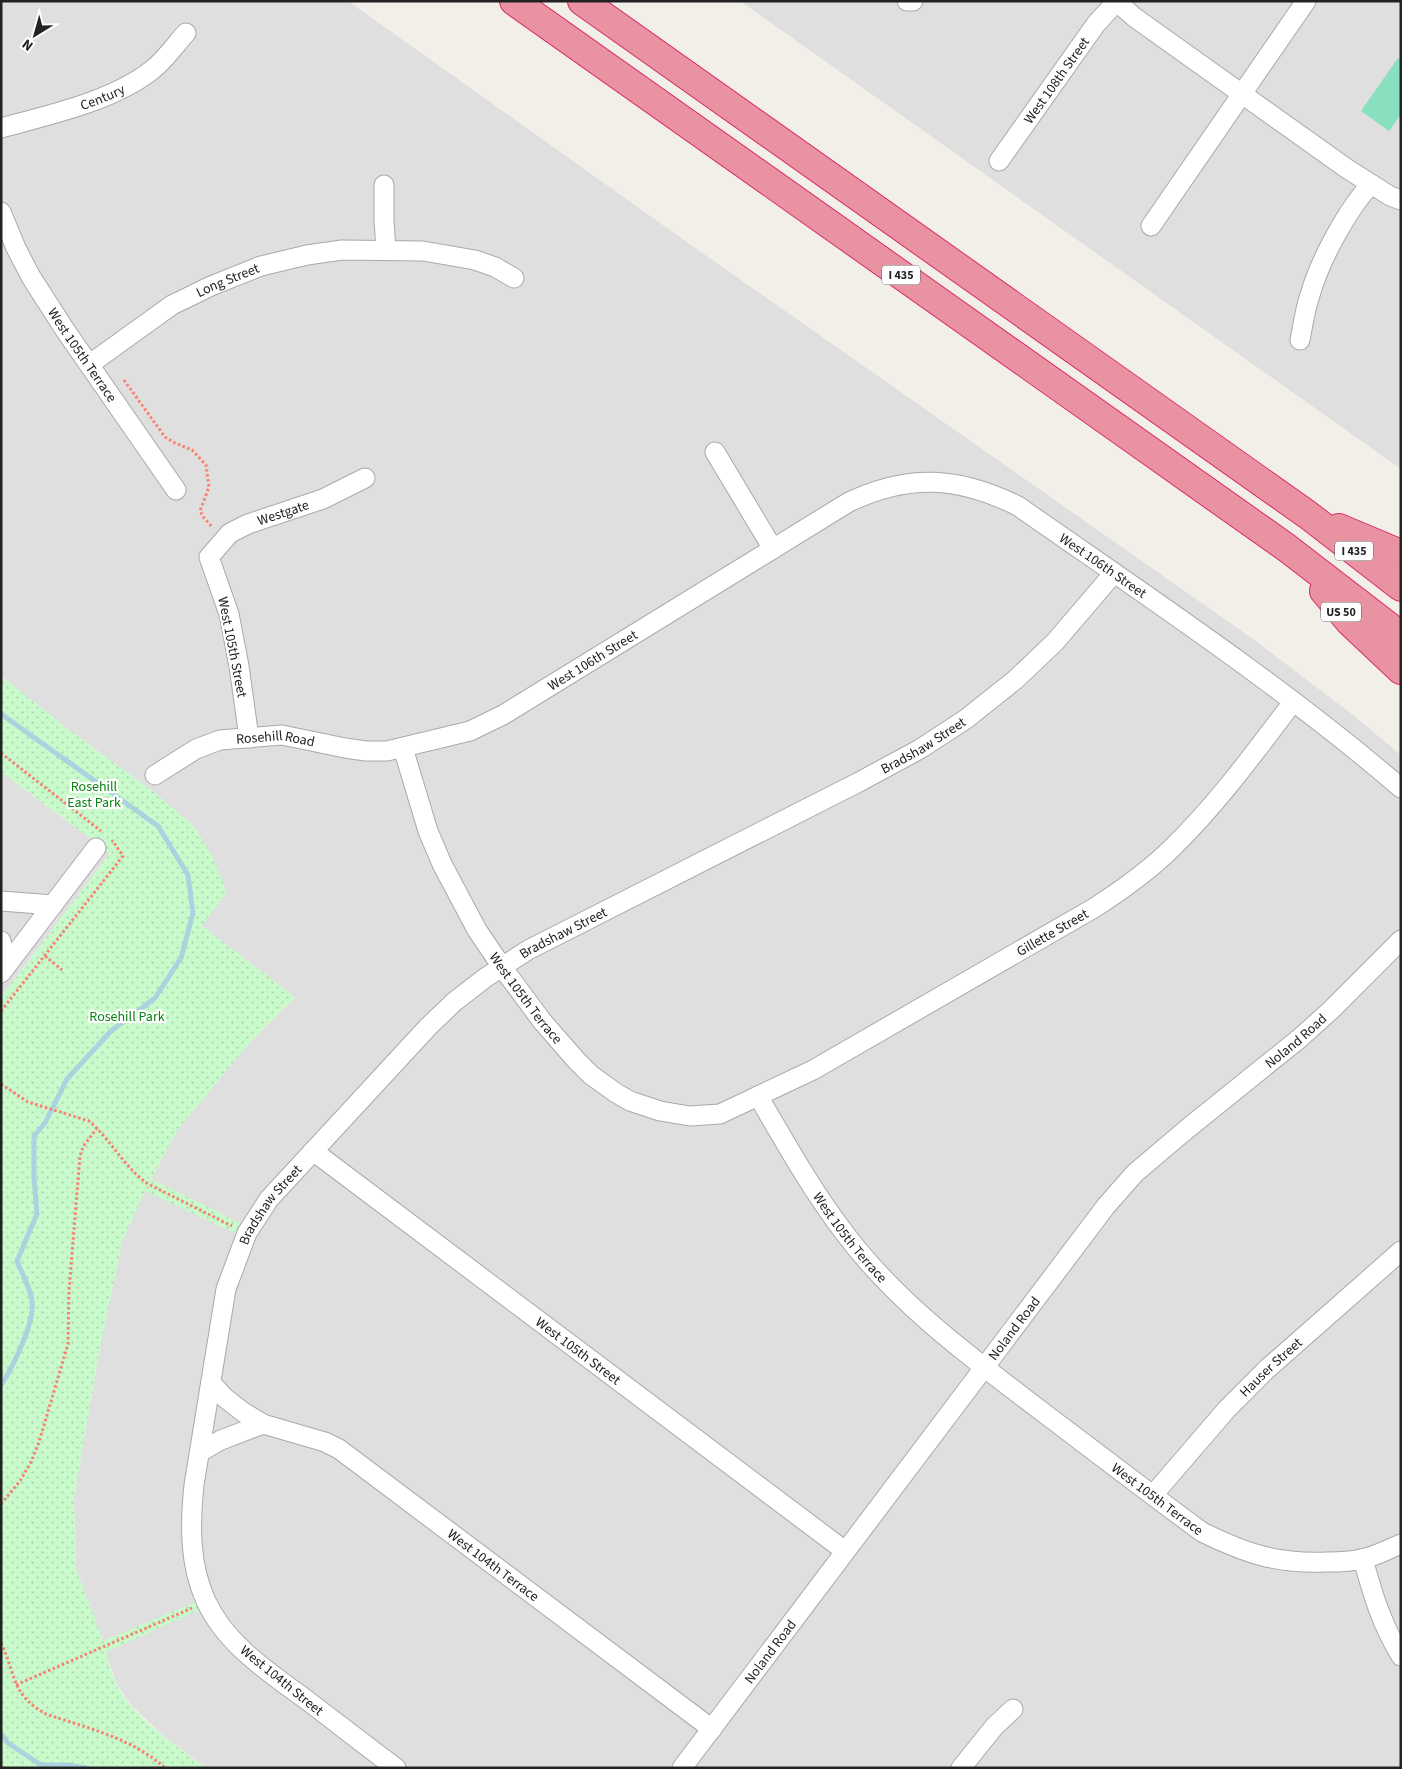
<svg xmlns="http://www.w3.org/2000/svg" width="1402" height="1769" font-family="'Source Sans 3',sans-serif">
	<defs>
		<pattern id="park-dots" width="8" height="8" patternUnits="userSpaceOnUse" patternTransform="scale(1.25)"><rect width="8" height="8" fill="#c8facc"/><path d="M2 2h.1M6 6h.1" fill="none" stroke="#acd6af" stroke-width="1.8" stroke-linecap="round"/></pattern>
	</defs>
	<rect width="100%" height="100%" fill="#f2efe9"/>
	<g fill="#e0dfdf">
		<polygon points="1,1 348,1 691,245 1253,639 1353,715 1401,755 1401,1768 206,1768 164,1736 131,1705 116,1683 106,1652 198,1601 103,1642 76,1569 74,1497 102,1336 123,1239 145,1190 235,1233 239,1223 151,1179 178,1129 253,1039 295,997 202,926 155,793 72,732 1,676"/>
		<polygon points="740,1 1401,1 1401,470 1401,469"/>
		<polygon points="1,772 110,853 1,997"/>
	</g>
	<path fill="url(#park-dots)" d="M1 676 72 732 155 793 193 825 210 852 227 892 202 926 295 997 253 1039 178 1129 151 1179 240 1223 235 1233 145 1191 123 1239 102 1336 74 1497 76 1569 103 1641 198 1601 201 1609 106 1652C109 1662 111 1673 115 1682 130 1715 178 1747 206 1768H1V997L110 853 1 772Z"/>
	<polygon fill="#88e0be" points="1398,58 1401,60 1401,114 1389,131 1361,111"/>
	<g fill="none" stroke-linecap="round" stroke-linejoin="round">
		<g stroke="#aad3df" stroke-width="5">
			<path d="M1 714 158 826 188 875 193 913 181 958 155 998 111 1031 67 1079 45 1123 34 1136V1177L37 1214 17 1261C21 1272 31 1289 32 1301 35 1322 13 1367 1 1385"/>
			<polyline points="1,1734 8,1743 41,1765 68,1765 87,1768"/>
		</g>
		<defs>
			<g id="minor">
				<polyline points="907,1 913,1"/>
				<polyline points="1116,1 1134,17 1346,168 1390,196 1401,200"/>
				<path id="s1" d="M1 128C49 115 113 101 152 70 165 60 175 45 186 33"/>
				<path id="s2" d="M999 161 1096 24 1116 2"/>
				<polyline points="384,185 384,220 386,250"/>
				<path id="s3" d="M1 212 16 248 31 277 65 330 176 490"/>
				<polyline points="1151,226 1306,1"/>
				<path d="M1300 340C1303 325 1305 309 1310 295 1320 260 1347 210 1371 184"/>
				<path id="s4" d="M90 364 172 305 211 286 261 266 307 255 342 250 423 251 475 260 495 267 514 278"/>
				<polyline points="715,452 773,549"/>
				<path id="s5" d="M249 738 239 666 229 614 209 557 230 533 248 524 323 499 365 478"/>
				<path id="s6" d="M403 748 428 831 442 864 477 930 502 967 542 1021 576 1060 591 1075 616 1093 630 1101 660 1111 690 1116 720 1114 758 1096 813 1070 1094 908C1122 890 1149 871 1173 847 1218 803 1255 752 1293 702"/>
				<path id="s7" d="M155 775 196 749 220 740 282 735 345 748 366 751H387L470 731 503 715 849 502C910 473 959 477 1018 506 1148 597 1281 685 1401 788"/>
				<polyline points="1,901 53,905"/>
				<polyline points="1,941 7,965"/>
				<polyline points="1,973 96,848"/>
				<path id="s8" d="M758 1096C785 1142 811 1189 843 1231 894 1300 965 1353 1032 1404 1089 1447 1145 1490 1202 1532 1247 1554 1277 1564 1327 1562 1338 1562 1350 1562 1361 1559 1375 1557 1388 1549 1401 1544"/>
				<path id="s9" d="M313 1151 845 1551"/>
				<path id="s10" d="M211 1383 225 1398 243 1412 263 1424 325 1442 339 1449 712 1729"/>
				<polyline points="200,1452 221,1440 263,1424"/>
				<path id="s11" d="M1153 1495 1227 1409 1267 1369 1401 1251"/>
				<path d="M1363 1559C1373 1595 1381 1623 1401 1656"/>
				<path id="s12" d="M396 1768C366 1746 337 1723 308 1701 270 1673 226 1645 206 1601 189 1564 190 1524 194 1485L226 1289 247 1233 269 1199 428 1027 454 1002 485 978 528 950 859 782 920 749 966 719 1015 680 1055 642 1114 573"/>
				<path id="s13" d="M682 1768 1106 1206 1135 1173 1187 1129 1300 1038 1331 1010 1401 940"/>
				<polyline points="961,1768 994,1727 1013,1709"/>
			</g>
			<g id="highway">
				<polyline points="514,1 1287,548 1401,636"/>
				<polyline points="582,1 1308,515 1401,587"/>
				<polyline points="1339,528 1401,554"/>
				<polyline points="1324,591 1349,621 1401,670"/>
			</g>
		</defs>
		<use href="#minor" stroke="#a9a9a9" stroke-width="21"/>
		<use href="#highway" stroke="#dc2a67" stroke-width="30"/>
		<g stroke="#fa8072" stroke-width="3" stroke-dasharray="2.5 2.5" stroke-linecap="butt">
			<polyline points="124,380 165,437 175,443 192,450 206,465 209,487 200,511 204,518 213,528"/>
			<polyline points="1,753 101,831"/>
			<polyline points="45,956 62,970"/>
			<polyline points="1,1011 123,856 112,840"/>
			<path d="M1 1084 28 1102 89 1121C111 1140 124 1167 148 1184L232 1226"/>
			<polyline points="1,1504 20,1481 31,1462 39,1442 68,1344 69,1291 80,1156 83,1147 97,1128"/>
			<path d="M1 1643C16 1674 11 1695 46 1714 87 1728 132 1738 165 1768"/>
			<polyline points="16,1685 192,1608"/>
		</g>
		<use href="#minor" stroke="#fff" stroke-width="19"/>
		<use href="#highway" stroke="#e892a2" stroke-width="28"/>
	</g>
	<g text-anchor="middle" stroke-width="4.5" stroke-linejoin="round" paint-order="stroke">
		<g fill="#fff" stroke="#646464" stroke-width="1">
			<rect x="882" y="265.5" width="38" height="19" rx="4"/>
			<rect x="1335" y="541.5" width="38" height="19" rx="4"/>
			<rect x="1321" y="602.5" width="40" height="19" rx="4"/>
		</g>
		<g font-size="12" font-weight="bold" fill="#222">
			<text x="901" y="279">I 435</text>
			<text x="1354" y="555">I 435</text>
			<text x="1341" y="616">US 50</text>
		</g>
		<g font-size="14" fill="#222" stroke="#fff">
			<text dy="5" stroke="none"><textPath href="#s2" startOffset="99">West 108th Street</textPath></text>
			<text dy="5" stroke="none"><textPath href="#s1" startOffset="106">Century</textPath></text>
			<text dy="5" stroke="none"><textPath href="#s4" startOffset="162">Long Street</textPath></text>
			<text dy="5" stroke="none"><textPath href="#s3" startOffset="165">West 105th Terrace</textPath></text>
			<text dy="5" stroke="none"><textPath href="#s5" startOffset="275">Westgate</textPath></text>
			<text dy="5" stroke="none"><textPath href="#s7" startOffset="1051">West 106th Street</textPath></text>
			<text transform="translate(233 647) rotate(79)" y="5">West 105th Street</text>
			<text dy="5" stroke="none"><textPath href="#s7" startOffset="470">West 106th Street</textPath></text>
			<text dy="5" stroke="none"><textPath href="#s7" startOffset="130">Rosehill Road</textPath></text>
			<text dy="5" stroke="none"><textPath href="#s12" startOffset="1478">Bradshaw Street</textPath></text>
			<text dy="5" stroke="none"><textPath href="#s6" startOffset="900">Gillette Street</textPath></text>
			<text dy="5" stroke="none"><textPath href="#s12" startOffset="1072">Bradshaw Street</textPath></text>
			<text dy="5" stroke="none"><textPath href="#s6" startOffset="281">West 105th Terrace</textPath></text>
			<text dy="5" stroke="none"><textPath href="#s13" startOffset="956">Noland Road</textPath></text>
			<text dy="5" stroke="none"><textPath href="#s12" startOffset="668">Bradshaw Street</textPath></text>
			<text dy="5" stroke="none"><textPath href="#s8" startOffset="169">West 105th Terrace</textPath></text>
			<text dy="5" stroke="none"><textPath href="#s13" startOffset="551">Noland Road</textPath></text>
			<text dy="5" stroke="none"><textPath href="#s9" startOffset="332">West 105th Street</textPath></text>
			<text dy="5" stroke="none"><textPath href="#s11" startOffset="174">Hauser Street</textPath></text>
			<text dy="5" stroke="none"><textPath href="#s8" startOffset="574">West 105th Terrace</textPath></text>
			<text dy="5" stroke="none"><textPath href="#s10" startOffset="340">West 104th Terrace</textPath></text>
			<text dy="5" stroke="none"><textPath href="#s13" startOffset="146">Noland Road</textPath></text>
			<text transform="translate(282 1680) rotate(39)" y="5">West 104th Street</text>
		</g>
		<g font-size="14" fill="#0c8416" stroke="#fff">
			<text x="94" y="791">Rosehill<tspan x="94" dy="16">East Park</tspan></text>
			<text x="127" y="1021">Rosehill Park</text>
		</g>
	</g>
	<rect width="1402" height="1769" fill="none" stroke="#222222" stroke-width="5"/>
	<g transform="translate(35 35) rotate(217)" stroke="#ffffff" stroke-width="4" paint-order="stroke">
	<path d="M0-4L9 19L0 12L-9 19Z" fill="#222222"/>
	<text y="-8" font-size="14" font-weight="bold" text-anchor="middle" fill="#222222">N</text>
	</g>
</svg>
